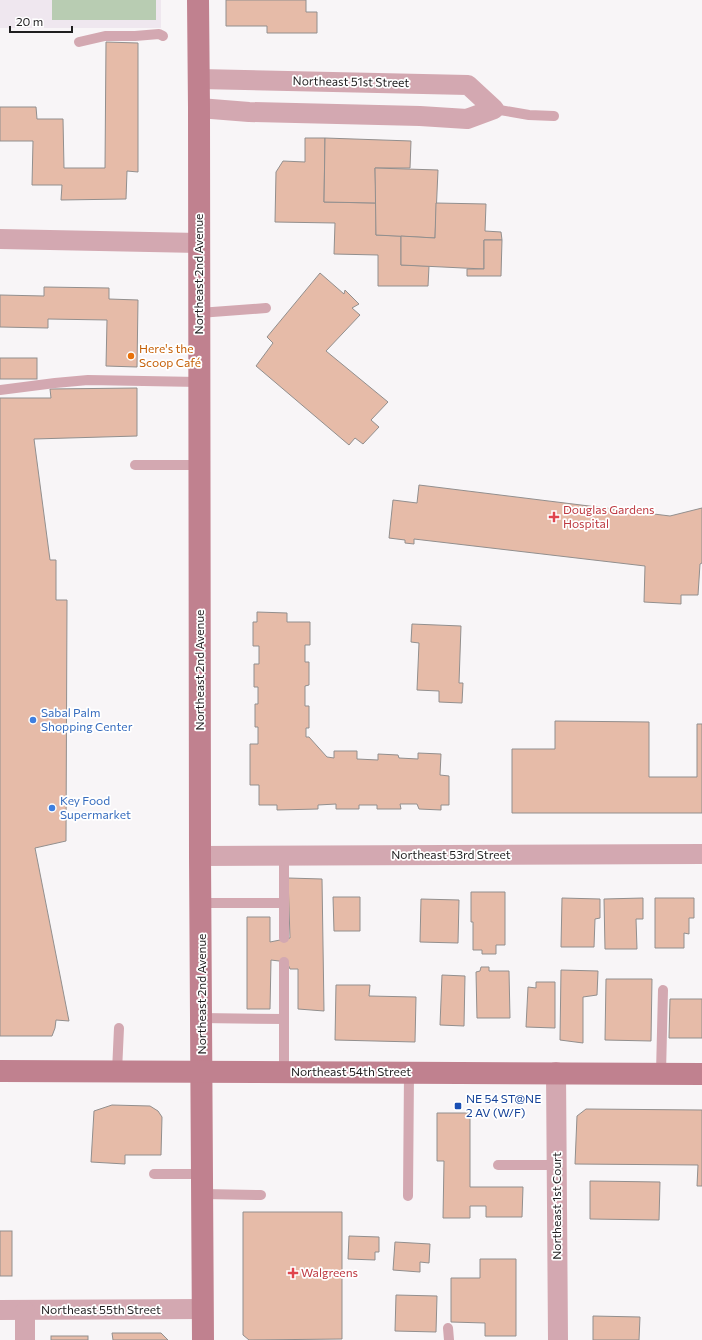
<svg xmlns="http://www.w3.org/2000/svg" width="702" height="1340" font-family="Commissioner,sans-serif">
	<rect width="100%" height="100%" fill="#f8f5f7"/>
	<rect fill="#efe7ef" x="0" y="0" width="161" height="28"/>
	<rect fill="#b8ccb2" x="52" y="0" width="104" height="20"/>
	<g fill="#e6bba8" stroke="#928f8e">
		<polygon points="226,0 306,0 306,12 317,12 317,33 267,33 267,26 226,26"/>
		<polygon points="106,42 138,43 138,172 127,171 126,199 61,200 62,185 32,185 33,141 0,141 0,107 36,107 37,119 63,119 64,168 105,168"/>
		<polygon points="305,138 325,138 324,202 376,203 376,235 401,236 401,265 429,266 428,286 378,286 378,255 334,254 335,223 275,222 276,172 283,161 305,162"/>
		<polygon points="325,138 411,141 410,168 375,168 376,203 324,202"/>
		<polygon points="375,168 438,170 435,238 376,235"/>
		<polygon points="436,203 486,204 485,231 501,232 502,240 484,240 484,269 401,265 401,236 435,238"/>
		<polygon points="484,240 502,240 501,276 467,276 467,269 484,269"/>
		<polygon points="320,273 344,294 345,290 359,304 352,308 360,315 326,351 388,402 371,420 379,427 363,444 355,438 349,445 256,366 273,343 267,337"/>
		<polygon points="44,287 109,288 109,299 138,300 137,367 106,366 107,320 48,319 48,328 0,327 0,295 44,296"/>
		<rect x="0" y="358" width="37" height="21"/>
		<polygon points="137,388 137,436 34,439 50,560 56,560 56,600 67,600 66,841 35,848 69,1021 56,1020 55,1028 52,1036 0,1036 0,398 51,398 50,389"/>
		<polygon points="419,485 670,516 702,508 702,563 700,564 698,595 681,595 681,604 644,602 645,566 414,539 414,544 405,543 405,540 389,538 393,500 417,503"/>
		<polygon points="257,612 287,613 287,622 310,622 310,645 305,645 305,662 309,662 309,685 305,686 305,706 309,706 309,728 306,728 306,737 309,737 327,757 334,758 334,751 357,751 357,759 378,760 378,754 398,755 399,758 418,759 418,753 441,754 440,775 449,776 449,805 441,805 441,810 419,809 417,804 400,804 401,809 377,809 377,805 359,805 359,809 336,809 336,804 318,805 318,809 277,810 277,805 259,805 259,785 250,785 250,744 258,744 258,727 255,727 255,704 258,704 258,687 254,687 254,664 259,664 259,646 253,646 253,622 257,622"/>
		<polygon points="412,624 461,626 459,683 463,683 462,703 439,702 439,691 417,690 419,643 411,642"/>
		<polygon points="555,721 649,722 649,777 697,777 697,724 702,724 702,813 512,813 512,749 555,749"/>
		<polygon points="288,878 322,879 324,1011 298,1009 298,969 290,969 287,962 271,960 270,1009 247,1009 247,917 270,917 270,942 290,938"/>
		<polygon points="471,892 505,892 505,945 496,945 496,954 482,954 482,950 473,950 473,922 471,922"/>
		<polygon points="333,897 360,897 360,931 334,931"/>
		<polygon points="562,898 600,899 600,918 595,919 594,947 561,947"/>
		<polygon points="643,898 643,919 636,919 637,949 605,949 604,899"/>
		<polygon points="655,898 694,898 694,918 689,918 689,934 684,933 684,948 655,948"/>
		<polygon points="421,899 459,900 458,943 420,942"/>
		<polygon points="481,967 489,967 489,971 509,971 510,1018 477,1018 476,972 480,971"/>
		<polygon points="561,970 598,971 597,995 583,997 583,1043 560,1040"/>
		<polygon points="442,975 465,976 464,1026 440,1025"/>
		<polygon points="606,979 652,979 651,1041 605,1040"/>
		<polygon points="536,982 555,982 555,1028 526,1027 528,987 536,988"/>
		<polygon points="336,985 370,985 369,996 416,997 415,1042 335,1040"/>
		<polygon points="670,999 702,999 702,1038 669,1038"/>
		<polygon points="112,1105 150,1106 158,1111 162,1117 161,1155 125,1155 125,1164 91,1162 94,1111"/>
		<polygon points="586,1109 702,1110 702,1186 697,1186 698,1165 575,1164 577,1116"/>
		<polygon points="437,1113 470,1113 470,1187 523,1187 522,1217 486,1217 486,1206 470,1206 470,1218 443,1218 444,1161 437,1161"/>
		<polygon points="590,1181 660,1182 659,1220 590,1219"/>
		<polygon points="243,1212 342,1212 342,1339 249,1340 243,1335"/>
		<rect x="0" y="1231" width="12" height="45"/>
		<polygon points="349,1236 379,1237 379,1252 375,1252 375,1260 348,1259"/>
		<polygon points="395,1242 430,1244 429,1263 420,1262 420,1272 393,1270"/>
		<polygon points="480,1259 516,1259 516,1336 485,1336 485,1323 451,1322 451,1278 480,1278"/>
		<polygon points="396,1295 437,1296 436,1332 395,1331"/>
		<polygon points="593,1316 640,1317 639,1340 593,1340"/>
		<polygon points="112,1333 161,1333 168,1340 113,1340"/>
		<rect x="51" y="1336" width="37" height="4"/>
	</g>
	<g fill="none" stroke-linecap="round" stroke-linejoin="round">
		<g stroke="#d3a8b1" stroke-width="10">
			<polyline points="79,42 105,36 135,36 159,34 163,36"/>
			<polyline points="494,109 529,115 554,116"/>
			<polyline points="199,313 266,308"/>
			<polyline points="0,390 55,383 88,380 199,382"/>
			<polyline points="135,465 199,465"/>
			<polyline points="284,856 284,938"/>
			<polyline points="201,903 284,903"/>
			<polyline points="201,1018 284,1019"/>
			<polyline points="117,1071 119,1028"/>
			<polyline points="284,1072 284,962"/>
			<polyline points="661,1073 663,990"/>
			<polyline points="498,1165 557,1165"/>
			<polyline points="154,1174 202,1174"/>
			<polyline points="203,1194 261,1195"/>
			<polyline points="408,1196 409,1072"/>
			<polyline points="448,1328 449,1340"/>
		</g>
		<g stroke="#d3a8b1" stroke-width="20">
			<polyline points="199,79 468,85 494,109 467,119 420,116 249,112 199,108"/>
			<polyline points="0,239 199,243"/>
			<polyline points="200,856 702,854"/>
			<polyline points="556,1072 558,1340"/>
			<polyline points="0,1310 203,1309"/>
			<polyline points="25,1340 25,1311"/>
		</g>
		<g stroke="#c0818f" stroke-width="22">
			<polyline points="198,0 199,108 200,856 203,1340"/>
			<polyline points="0,1071 702,1074"/>
		</g>
	</g>
	<circle fill="#e8710a" stroke="#fff" stroke-width="1.5" cx="131" cy="356" r="4"/>
	<g fill="#e0444e" stroke="#fff" stroke-width="1.5">
		<path d="M552 511h4v4h4v4h-4v4h-4v-4h-4v-4h4z"/>
		<path d="M291 1267h4v4h4v4h-4v4h-4v-4h-4v-4h4z"/>
	</g>
	<g fill="#3f7fe0" stroke="#fff" stroke-width="1.5">
		<circle cx="33" cy="720" r="4"/>
		<circle cx="52" cy="808" r="4"/>
	</g>
	<rect fill="#1a4fb4" stroke="#fff" stroke-width="1.5" x="454" y="1102" width="8" height="8" rx="2"/>
	<g text-anchor="middle" stroke-width="3.5" stroke-linejoin="round" paint-order="stroke">
		<g font-size="12" fill="#1f1e1f" stroke="#fff">
			<text transform="translate(351 82) rotate(1)" y="4">Northeast 51st Street</text>
			<text transform="translate(199 274) rotate(-90)" y="4">Northeast 2nd Avenue</text>
			<text transform="translate(200 670) rotate(-90)" y="4">Northeast 2nd Avenue</text>
			<text x="451" y="859">Northeast 53rd Street</text>
			<text transform="translate(202 994) rotate(-90)" y="4">Northeast 2nd Avenue</text>
			<text x="351" y="1076">Northeast 54th Street</text>
			<text transform="translate(557 1206) rotate(-90)" y="4">Northeast 1st Court</text>
			<text x="101" y="1314">Northeast 55th Street</text>
		</g>
		<g font-size="12" fill="#c56008" stroke="#fff" text-anchor="start">
			<text x="139" y="353">Here's the<tspan x="139" dy="14">Scoop Café</tspan></text>
		</g>
		<g font-size="12" fill="#be3a42" stroke="#fff" text-anchor="start">
			<text x="563" y="514">Douglas Gardens<tspan x="563" dy="14">Hospital</tspan></text>
			<text x="301" y="1277">Walgreens</text>
		</g>
		<g font-size="12" fill="#366cbe" stroke="#fff" text-anchor="start">
			<text x="41" y="717">Sabal Palm<tspan x="41" dy="14">Shopping Center</tspan></text>
			<text x="60" y="805">Key Food<tspan x="60" dy="14">Supermarket</tspan></text>
		</g>
		<g font-size="12" fill="#164399" stroke="#fff" text-anchor="start">
			<text x="466" y="1103">NE 54 ST@NE<tspan x="466" dy="14">2 AV (W/F)</tspan></text>
		</g>
	</g>
	<path d="M10 26v6h62v-6" fill="none" stroke="#1f1e1f" stroke-width="2"/>
	<text x="16" y="26" font-size="12" fill="#1f1e1f" stroke="#ffffff" stroke-width="3" paint-order="stroke">20 m</text>
</svg>
